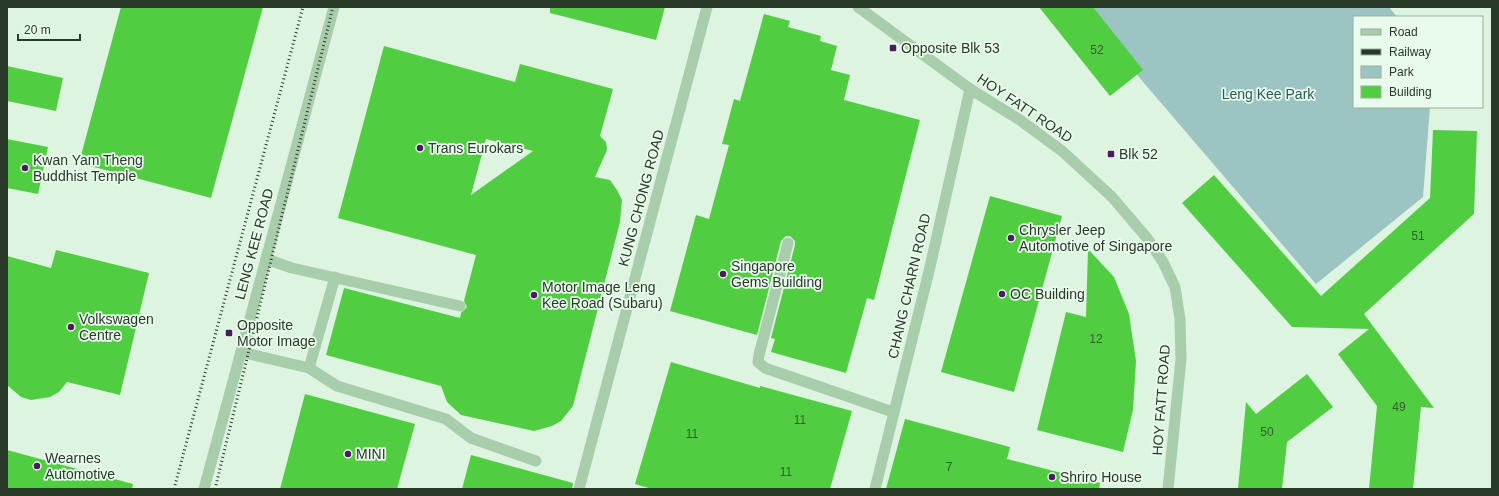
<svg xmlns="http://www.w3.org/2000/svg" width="1499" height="496" font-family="Helvetica,sans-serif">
	<rect width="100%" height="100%" fill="#dcf4e0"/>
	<polygon fill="#9bc4c3" points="1079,7 1389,7 1397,17 1354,17 1354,107 1430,107 1423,197 1316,284"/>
	<g fill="#51cd41" fill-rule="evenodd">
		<polygon points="121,7 263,7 211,198 79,163"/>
		<polygon points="550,7 665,7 656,40 550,13"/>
		<polygon points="1039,7 1093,7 1143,70 1110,96"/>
		<polygon points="764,14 790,21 788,27 821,36 820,41 837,46 831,70 850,75 844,100 920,120 874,300 867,298 846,373 771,352 775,339 771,338 795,245 795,241 790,236 786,236 781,241 757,335 670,311 696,215 709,219 729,145 722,144 734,99 740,101"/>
		<path d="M384 46 515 82 520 64 613 89 600 136 606 142 607 150 595 177 610 180 617 190 622 200 620 222 573 406 561 421 552 426 534 431 461 415 447 402 441 386 326 355 344 288 460 318 461 313 467 307 464 301 476 255 338 218ZM486 139 533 151 471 195Z"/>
		<polygon points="7,66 63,78 56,111 7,101"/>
		<polygon points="1433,130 1477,131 1474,214 1364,314 1434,408 1421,407 1413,489 1369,489 1377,406 1338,354 1369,329 1292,327 1182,203 1214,175 1321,296 1430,198"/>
		<polygon points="7,139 48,147 38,194 7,188"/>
		<polygon points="990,196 1062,216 1014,392 941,372"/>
		<polygon points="1088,249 1114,277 1129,314 1136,361 1133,410 1123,452 1037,430 1066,312 1086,317"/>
		<polygon points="56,250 149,273 120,395 67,382 59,392 50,397 31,400 21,397 7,385 7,256 51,268"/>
		<polygon points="671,362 760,388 760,386 852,411 830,489 652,489 635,484"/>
		<polygon points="1307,374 1333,407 1287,442 1282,489 1238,489 1246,402 1256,414"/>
		<polygon points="305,394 415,424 397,489 280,489"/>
		<polygon points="905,419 1010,447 1007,459 1100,483 1099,489 886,489"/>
		<polygon points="7,450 133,484 132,489 7,489"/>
		<polygon points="471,455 573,483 572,489 462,489"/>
	</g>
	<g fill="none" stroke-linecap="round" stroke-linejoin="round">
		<g stroke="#a7cdab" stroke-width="11">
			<polyline points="788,243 759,355 758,362 765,368 893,412"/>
			<polyline points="266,259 292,268 460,306"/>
			<polyline points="241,352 309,368 337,386 446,419 471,438 536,461"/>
			<polyline points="309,368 335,277"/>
		</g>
		<g stroke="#a7cdab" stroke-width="11">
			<polyline points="858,7 970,89 1020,120 1062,151 1112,197 1147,238 1163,262 1175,287 1180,319 1181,359 1168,489"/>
			<polyline points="579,489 707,7"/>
			<polyline points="875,489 930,267 970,89"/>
		</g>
		<polyline stroke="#a7cdab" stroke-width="11" points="204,489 334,7"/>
		<g stroke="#293928" stroke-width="3" stroke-dasharray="1 3" stroke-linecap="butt">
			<polyline points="174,489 303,7"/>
			<polyline points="215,489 333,7"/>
		</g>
	</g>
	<g fill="#4a1b5d" stroke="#e9fbec" stroke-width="1.5">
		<rect x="889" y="44" width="8" height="8" rx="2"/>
		<circle cx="420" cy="148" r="4"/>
		<rect x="1107" y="150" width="8" height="8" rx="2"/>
		<circle cx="25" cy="168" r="4"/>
		<circle cx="1011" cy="238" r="4"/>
		<circle cx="723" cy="274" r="4"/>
		<circle cx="1002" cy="294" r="4"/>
		<circle cx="534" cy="295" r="4"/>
		<circle cx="71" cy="327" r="4"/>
		<rect x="225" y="329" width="8" height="8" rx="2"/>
		<circle cx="348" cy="454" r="4"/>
		<circle cx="37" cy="466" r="4"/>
		<circle cx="1052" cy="477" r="4"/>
	</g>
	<g text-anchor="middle" stroke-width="3.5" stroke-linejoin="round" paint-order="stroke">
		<g font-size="12" fill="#335e2e">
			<text x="1097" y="54">52</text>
			<text x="1418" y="240">51</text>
			<text x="1096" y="343">12</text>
			<text x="1399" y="411">49</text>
			<text x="800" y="424">11</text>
			<text x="1267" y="436">50</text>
			<text x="692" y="438">11</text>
			<text x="949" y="471">7</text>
			<text x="786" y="476">11</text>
		</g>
		<g font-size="14" fill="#293928" stroke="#e9fbec" text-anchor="start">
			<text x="901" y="53">Opposite Blk 53</text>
			<text x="428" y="153">Trans Eurokars</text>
			<text x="1119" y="159">Blk 52</text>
			<text x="33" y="165">Kwan Yam Theng<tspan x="33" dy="16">Buddhist Temple</tspan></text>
			<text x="1019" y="235">Chrysler Jeep<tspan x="1019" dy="16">Automotive of Singapore</tspan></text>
			<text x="731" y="271">Singapore<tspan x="731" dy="16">Gems Building</tspan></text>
			<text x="542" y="292">Motor Image Leng<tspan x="542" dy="16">Kee Road (Subaru)</tspan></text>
			<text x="1010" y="299">OC Building</text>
			<text x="79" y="324">Volkswagen<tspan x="79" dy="16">Centre</tspan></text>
			<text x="237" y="330">Opposite<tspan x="237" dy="16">Motor Image</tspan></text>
			<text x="356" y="459">MINI</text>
			<text x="45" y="463">Wearnes<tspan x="45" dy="16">Automotive</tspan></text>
			<text x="1060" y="482">Shriro House</text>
		</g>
		<g font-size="14" fill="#2a5859" stroke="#e9fbec">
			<text x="1268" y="99">Leng Kee Park</text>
		</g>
		<g font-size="14" fill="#293928" stroke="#e9fbec">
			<text transform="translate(1025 108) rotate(34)" y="5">HOY FATT ROAD</text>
			<text transform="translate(641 198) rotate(-75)" y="5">KUNG CHONG ROAD</text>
			<text transform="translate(254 244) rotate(-75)" y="5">LENG KEE ROAD</text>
			<text transform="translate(909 286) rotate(-77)" y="5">CHANG CHARN ROAD</text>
			<text transform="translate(1161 400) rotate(-86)" y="5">HOY FATT ROAD</text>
		</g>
	</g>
	<rect width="1499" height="496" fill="none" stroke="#293928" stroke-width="16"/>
	<rect x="1353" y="16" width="130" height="92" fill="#e9fbec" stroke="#9cad9e"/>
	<rect x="1361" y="29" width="20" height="6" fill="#a7cdab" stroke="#9cad9e"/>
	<text x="1389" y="36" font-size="12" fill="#293928">Road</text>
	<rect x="1361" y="49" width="20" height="6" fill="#293928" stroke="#9cad9e"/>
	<text x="1389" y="56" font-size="12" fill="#293928">Railway</text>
	<rect x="1361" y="66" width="20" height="12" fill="#9bc4c3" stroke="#9cad9e"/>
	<text x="1389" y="76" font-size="12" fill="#293928">Park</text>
	<rect x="1361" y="86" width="20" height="12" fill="#51cd41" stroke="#9cad9e"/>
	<text x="1389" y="96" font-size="12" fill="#293928">Building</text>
	<path d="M18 34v6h62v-6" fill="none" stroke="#293928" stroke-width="2"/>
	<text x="24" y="34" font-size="12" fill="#293928" stroke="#e9fbec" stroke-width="3" paint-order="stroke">20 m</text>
</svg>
